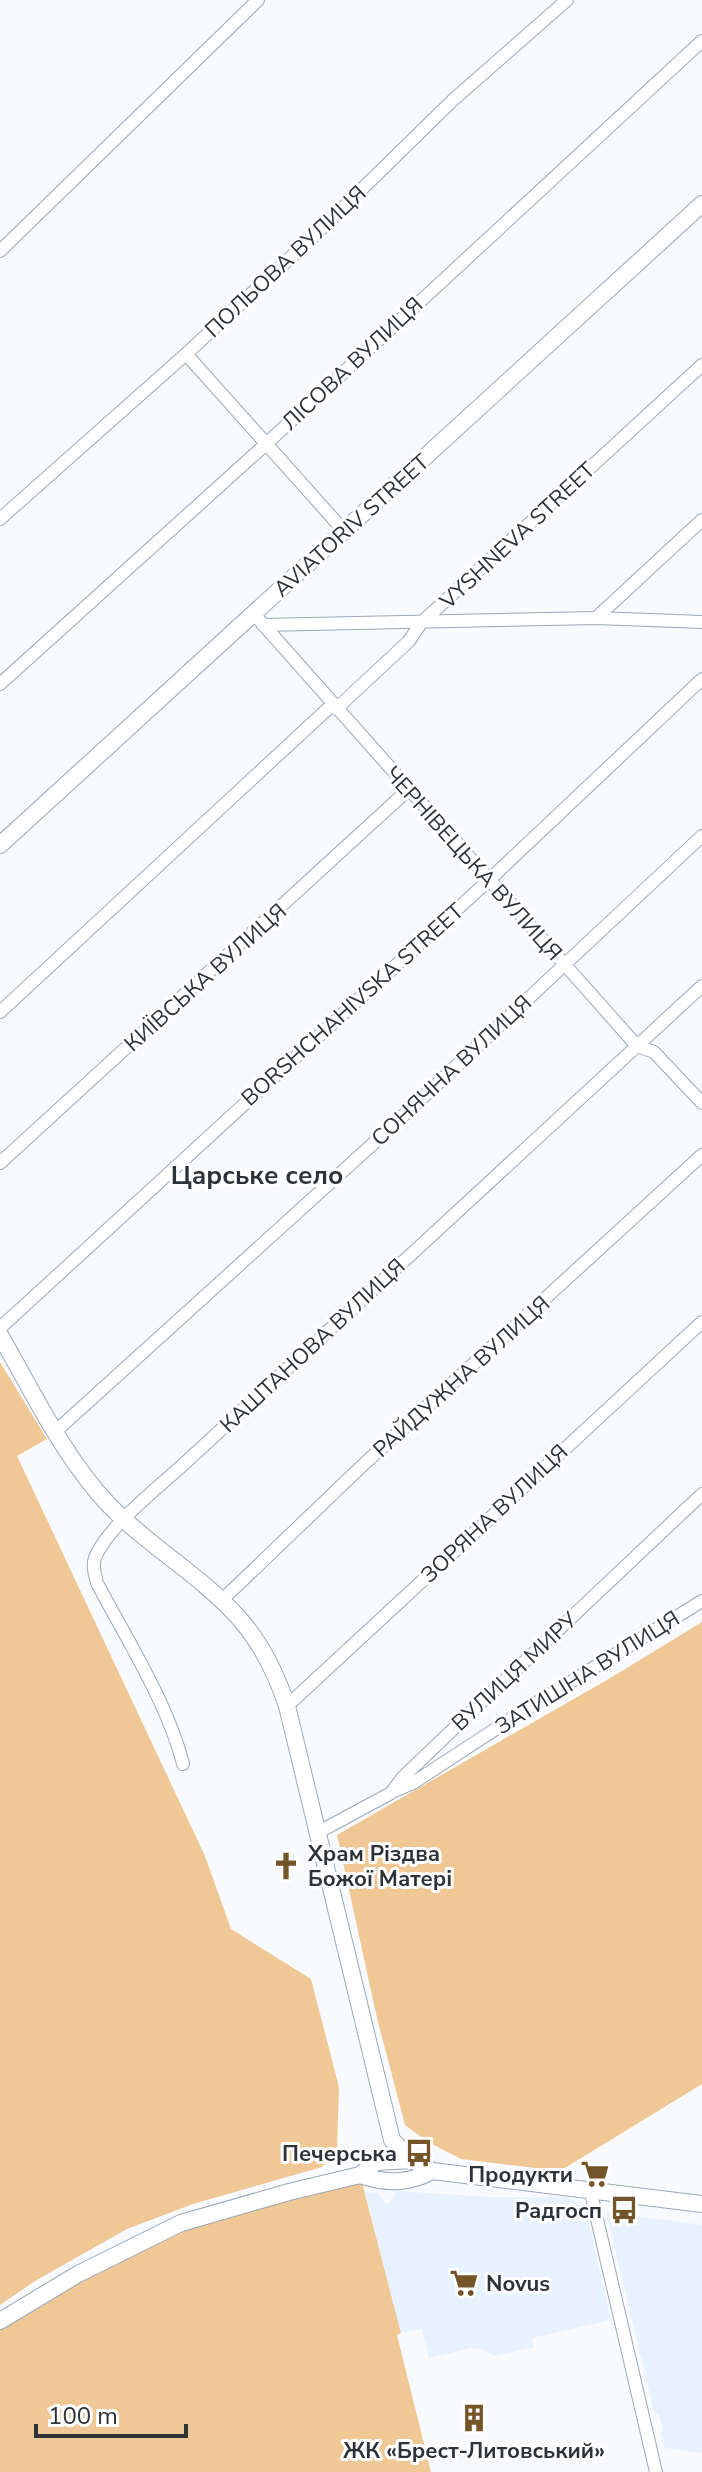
<svg xmlns="http://www.w3.org/2000/svg" width="702" height="2472" font-family="'Nunito Sans',sans-serif">
	<rect width="100%" height="100%" fill="#f8fafd"/>
	<g fill="#e7f2fe">
		<polygon points="396,2191 490,2197 566,2197 576,2201 588,2219 611,2320 532,2338 534,2347 495,2356 482,2349 471,2348 429,2358 422,2329 401,2333 365,2192 378,2193 386,2204 390,2203"/>
		<polygon points="606,2212 702,2225 702,2453 665,2448 661,2433 663,2429 659,2415 654,2412"/>
	</g>
	<g fill="#f0c896">
		<polygon points="0,1362 47,1439 17,1456 205,1856 231,1929 311,1979 339,2087 337,2149 322,2167 193,2204 127,2229 35,2281 0,2305"/>
		<polygon points="702,1622 702,2084 560,2171 461,2159 428,2142 405,2125 377,2018 337,1835 612,1677"/>
		<polygon points="360,2175 401,2333 397,2335 431,2472 0,2472 0,2321 134,2245"/>
	</g>
	<g fill="none" stroke-linecap="round" stroke-linejoin="round">
		<defs>
			<g id="street">
				<polyline points="0,251 258,0"/>
				<polyline points="186,354 345,532"/>
				<polyline points="0,519 186,354 317,233 453,100 567,0"/>
				<polyline points="253,613 637,1046 654,1052 702,1103"/>
				<polyline points="596,618 702,520"/>
				<polyline points="263,625 596,618 702,622"/>
				<polyline points="0,684 266,444 702,41"/>
				<polyline points="336,709 409,641 421,623 702,365"/>
				<polyline points="0,1012 333,704"/>
				<polyline points="0,1163 408,790"/>
				<polyline points="0,1328 489,880 702,679"/>
				<polyline points="56,1431 375,1142 702,836"/>
				<polyline points="222,1600 364,1464 702,1155"/>
				<polyline points="287,1706 702,1322"/>
				<path d="M183 1764C168 1704 126 1638 97 1583 95 1574 92 1566 95 1558 106 1528 161 1485 185 1463L702 986"/>
				<polyline points="394,1791 413,1783 520,1713 702,1601"/>
				<polyline points="317,1833 391,1793 403,1777 467,1716 702,1494"/>
				<polyline points="590,2189 656,2472"/>
			</g>
			<g id="secondary">
				<polyline points="0,845 702,204"/>
				<path d="M0 1335C33 1392 63 1456 108 1504 148 1546 199 1574 237 1616 261 1642 276 1673 287 1706L392 2140 411 2160"/>
				<polyline points="412,2160 432,2171 702,2204"/>
				<path d="M360 2175C386 2184 408 2184 432 2171"/>
				<polyline points="0,2321 78,2274 181,2223 289,2192 360,2175 376,2162 412,2160"/>
			</g>
		</defs>
		<use href="#street" stroke="#9ca8b5" stroke-width="14"/>
		<use href="#secondary" stroke="#9ca8b5" stroke-width="18"/>
		<use href="#street" stroke="#fff" stroke-width="12"/>
		<use href="#secondary" stroke="#fff" stroke-width="16"/>
	</g>
	<defs>
		<symbol id="church-bare" viewBox="-9 -9 18 18"><path d="M-1.2-6h2.4v3.5h3.3v2.4h-3.3V6h-2.4V-.1h-3.3v-2.4h3.3Z" fill="#74552a" stroke="#fff" stroke-width="2.5" paint-order="stroke"/></symbol>
		<symbol id="bus-bare" viewBox="-9 -9 18 18"><path d="M-5-6H5V4H4V6H2V4H-2V6H-4V4H-5ZM-3.5-4V0h7V-4ZM-3.5 1.2v1.5H-2V1.2ZM2 1.2v1.5H3.5V1.2Z" fill="#74552a" stroke="#fff" stroke-width="2.5" paint-order="stroke"/></symbol>
		<symbol id="supermarket-bare" viewBox="-9 -9 18 18"><path d="M-6-5.5h2.5l.6 2H6L4.5 2H-2.5L-4.4-4H-6ZM-1.5 3.2a1.3 1.3 0 1 0 .1 0ZM3 3.2a1.3 1.3 0 1 0 .1 0Z" fill="#74552a" stroke="#fff" stroke-width="2.5" paint-order="stroke"/></symbol>
		<symbol id="building-bare" viewBox="-9 -9 18 18"><path d="M-4-6H4V6H1V3H-1V6H-4ZM-2.5-4.3h1.7v1.8h-1.7ZM.8-4.3h1.7v1.8H.8ZM-2.5-1h1.7V.8h-1.7ZM.8-1h1.7V.8H.8Z" fill="#74552a" stroke="#fff" stroke-width="2.5" paint-order="stroke"/></symbol>
	</defs>
	<g fill-rule="evenodd">
		<use href="#church-bare" x="266" y="1846" width="40" height="40"/>
		<use href="#bus-bare" x="399" y="2133" width="40" height="40"/>
		<use href="#supermarket-bare" x="575" y="2154" width="40" height="40"/>
		<use href="#bus-bare" x="604" y="2190" width="40" height="40"/>
		<use href="#supermarket-bare" x="444" y="2263" width="40" height="40"/>
		<use href="#building-bare" x="454" y="2398" width="40" height="40"/>
	</g>
	<g text-anchor="middle" stroke-width="6" stroke-linejoin="round" paint-order="stroke">
		<g font-size="22" fill="#2e3338" stroke="#fff">
			<text transform="translate(285 261) rotate(-43)" y="8">ПОЛЬОВА ВУЛИЦЯ</text>
			<text transform="translate(352 363) rotate(-43)" y="8">ЛІСОВА ВУЛИЦЯ</text>
			<text transform="translate(351 525) rotate(-42)" y="8">AVIATORIV STREET</text>
			<text transform="translate(517 535) rotate(-43)" y="8">VYSHNEVA STREET</text>
			<text transform="translate(474 863) rotate(48)" y="8">ЧЕРНІВЕЦЬКА ВУЛИЦЯ</text>
			<text transform="translate(205 977) rotate(-42)" y="8">КИЇВСЬКА ВУЛИЦЯ</text>
			<text transform="translate(352 1004) rotate(-42)" y="8">BORSHCHAHIVSKA STREET</text>
			<text transform="translate(451 1070) rotate(-43)" y="8">СОНЯЧНА ВУЛИЦЯ</text>
			<text transform="translate(312 1345) rotate(-43)" y="8">КАШТАНОВА ВУЛИЦЯ</text>
			<text transform="translate(461 1376) rotate(-42)" y="8">РАЙДУЖНА ВУЛИЦЯ</text>
			<text transform="translate(494 1513) rotate(-43)" y="8">ЗОРЯНА ВУЛИЦЯ</text>
			<text transform="translate(514 1671) rotate(-43)" y="8">ВУЛИЦЯ МИРУ</text>
			<text transform="translate(587 1672) rotate(-32)" y="8">ЗАТИШНА ВУЛИЦЯ</text>
		</g>
		<g font-size="22" font-weight="bold" fill="#2e3338" stroke="#fff" text-anchor="end">
			<text x="308" y="1861" text-anchor="start">Храм Різдва<tspan x="308" dy="25">Божої Матері</tspan></text>
			<text x="397" y="2161">Печерська</text>
			<text x="573" y="2182">Продукти</text>
			<text x="602" y="2218">Радгосп</text>
			<text x="486" y="2291" text-anchor="start">Novus</text>
			<text x="474" y="2458" text-anchor="middle">ЖК «Брест-Литовський»</text>
		</g>
		<g font-size="26" font-weight="bold" fill="#2e3338" stroke="#fff">
			<text x="257" y="1184">Царське село</text>
		</g>
	</g>
	<path d="M36 2424v12h150v-12" fill="none" stroke="#2e3338" stroke-width="4"/>
	<text x="48" y="2424" font-size="24" fill="#2e3338" stroke="#ffffff" stroke-width="6" paint-order="stroke">100 m</text>
</svg>
